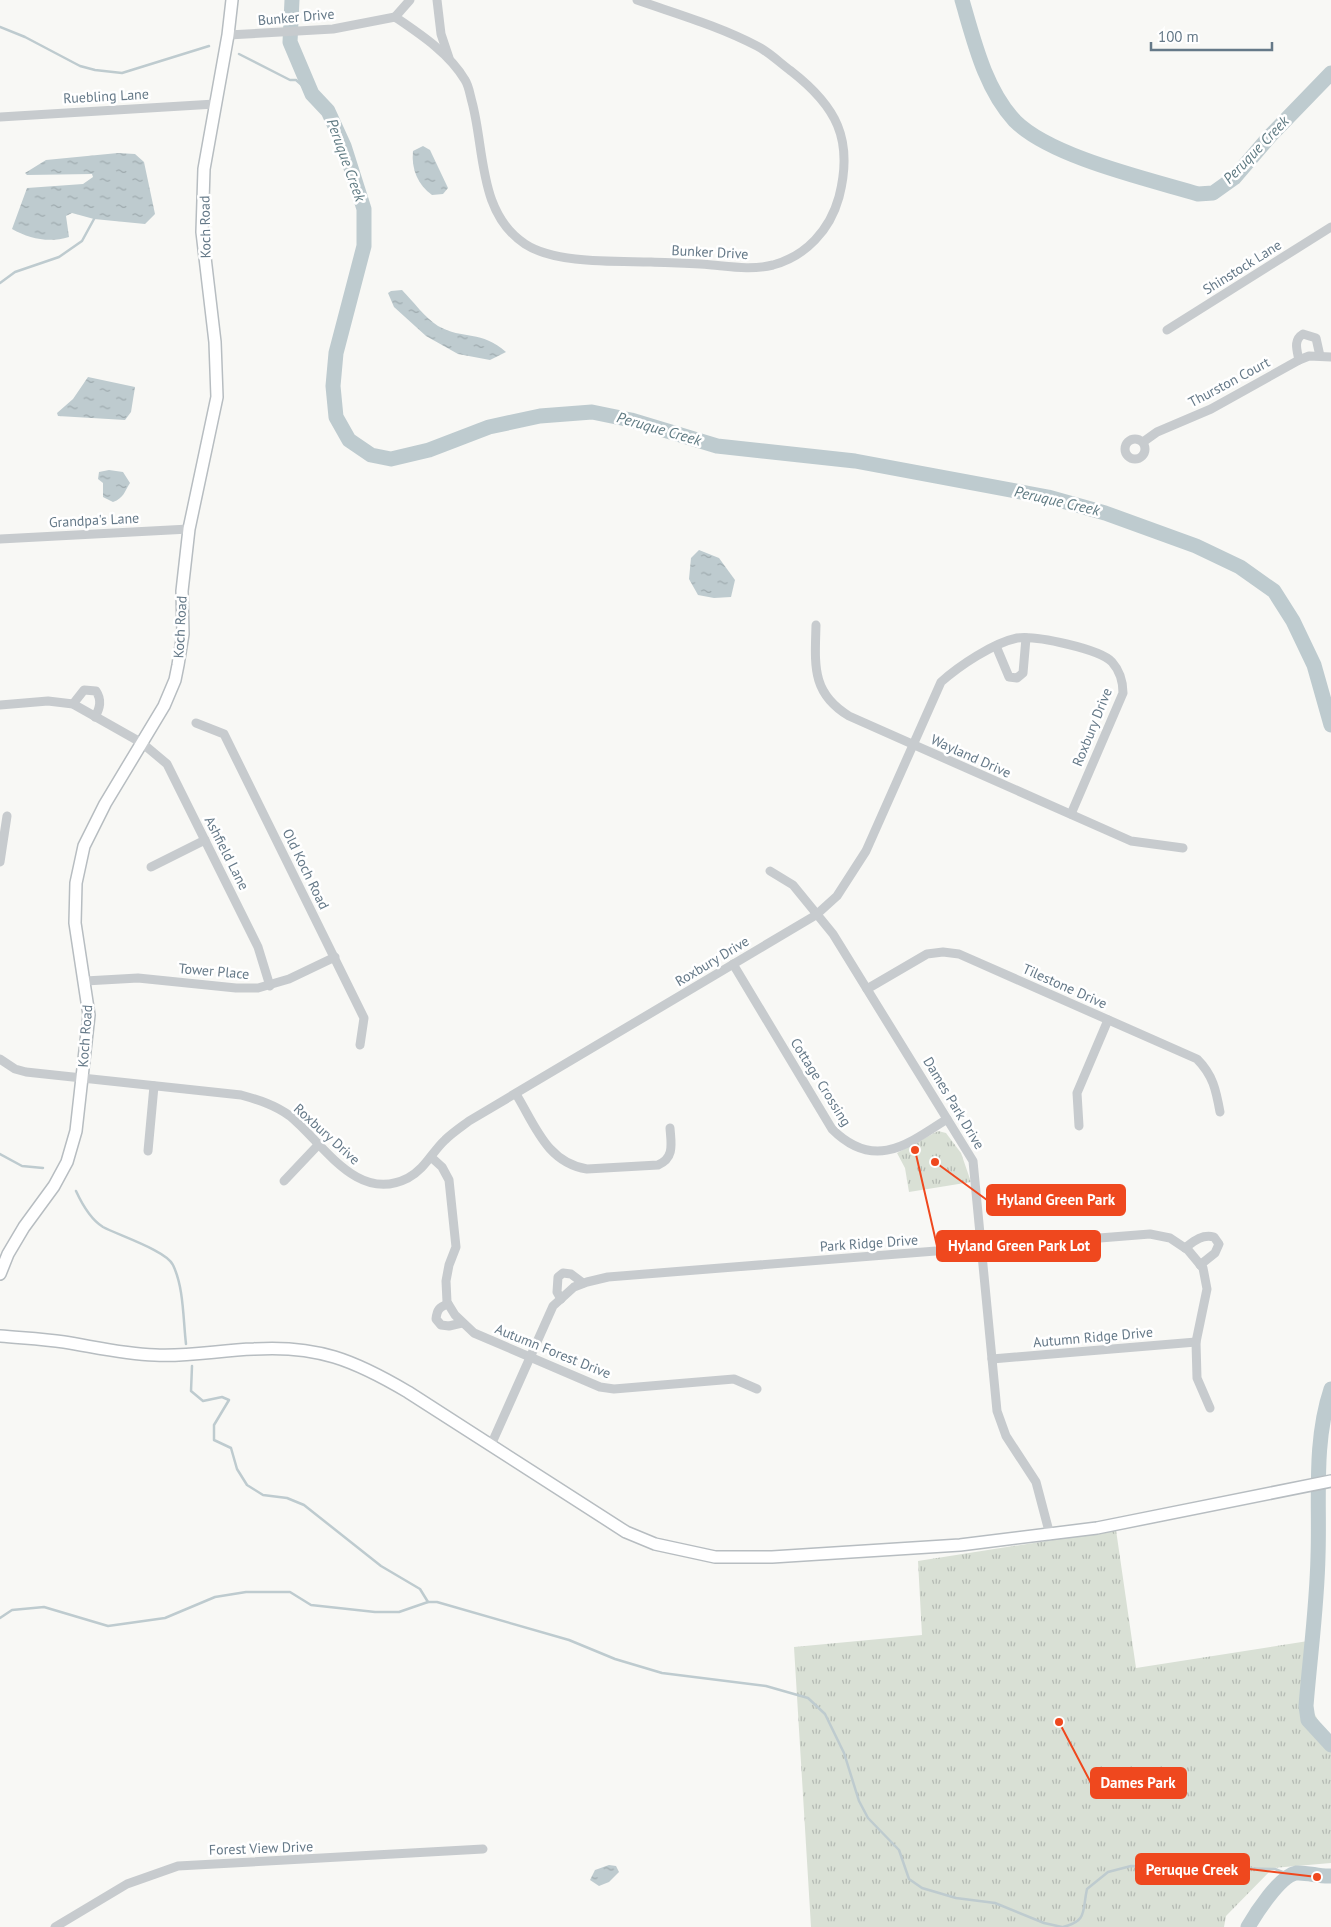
<svg xmlns="http://www.w3.org/2000/svg" width="1331" height="1927" font-family="'PT Sans',sans-serif">
	<defs>
		<pattern id="park-tufts" width="24" height="20" patternUnits="userSpaceOnUse" patternTransform="scale(1.25)"><rect width="24" height="20" fill="#d9e0d5"/><path d="M3 7l-1-3M5 7V3M7 7l1-3M15 17l-1-3M17 17v-4M19 17l1-3" fill="none" stroke="#b4bab3"/></pattern>
		<pattern id="water-ripples" width="26" height="14" patternUnits="userSpaceOnUse" patternTransform="scale(1.25)"><rect width="26" height="14" fill="#becbcf"/><path d="M2 4q2-2 4 0t4 0M15 11q2-2 4 0t4 0" fill="none" stroke="#9eaaae"/></pattern>
	</defs>
	<rect width="100%" height="100%" fill="#f8f8f5"/>
	<g fill="url(#park-tufts)">
		<polygon points="938,1131 946,1133 961,1153 971,1182 909,1192 905,1168 897,1153"/>
		<polygon points="1116,1530 1136,1668 1308,1641 1308,1703 1331,1742 1331,1863 1273,1868 1226,1916 1224,1927 811,1927 794,1647 922,1635 918,1561"/>
	</g>
	<g fill="url(#water-ripples)">
		<path d="M423 146 430 150 448 188 443 194 432 195C418 185 411 169 413 151Z"/>
		<path d="M118 153 135 154 144 162 155 214 145 224 94 219 72 213 66 216 69 237C49 243 30 239 12 229L27 188 83 184 93 177 92 174 27 175 25 173 46 160Z"/>
		<path d="M402 290C413 301 425 318 438 326 463 340 482 330 506 352L490 360 458 354 426 336 394 307 388 293 391 291Z"/>
		<polygon points="88,377 135,387 131,412 125,420 58,416 57,413 73,399"/>
		<path d="M109 470 123 472 130 483C124 492 124 498 113 502L103 497V483L98 479 99 472Z"/>
		<polygon points="699,550 719,558 735,580 731,597 714,598 698,595 689,579 691,558"/>
		<polygon points="609,1865 616,1866 619,1872 609,1882 599,1886 590,1880 595,1870"/>
	</g>
	<g fill="none" stroke-linecap="round" stroke-linejoin="round">
		<g stroke="#becbcf" stroke-width="2.5">
			<polyline points="0,27 25,37 80,66 95,70 122,73 209,46"/>
			<polyline points="239,54 290,80 296,80 312,94"/>
			<polyline points="0,283 15,272 59,257 82,241 94,219"/>
			<polyline points="0,1154 22,1166 43,1168"/>
			<path d="M76 1191C82 1204 90 1219 103 1227 118 1235 167 1251 173 1265 184 1288 183 1319 186 1344"/>
			<polyline points="192,1366 191,1391 203,1401 222,1397 229,1400 214,1425 214,1440 231,1448 237,1469 247,1485 263,1495 287,1498 304,1505 381,1566 420,1589 428,1602"/>
			<polyline points="0,1618 12,1610 44,1607 108,1626 165,1618 215,1597 246,1592 290,1592 311,1605 375,1612 399,1612 428,1602 437,1602 569,1640 615,1659 662,1673 766,1686 808,1698 825,1714 844,1753 859,1801 868,1818 899,1850 909,1879 922,1888 956,1898 995,1903 1044,1923 1062,1927"/>
			<path d="M1063 1927C1088 1921 1082 1911 1087 1889L1108 1872 1131 1866 1275 1869 1290 1875"/>
		</g>
		<g stroke="#becbcf" stroke-width="15">
			<polyline points="292,0 290,42 312,94 328,111 344,146 364,209 364,246 336,353 333,386 336,417 349,440 371,455 391,459 429,450 489,427 540,416 592,412 631,420 717,446 855,461 1048,497 1105,513 1196,546 1240,567 1274,591 1293,621 1314,665 1331,725"/>
			<path d="M962 0C974 41 985 89 1015 121 1051 157 1148 179 1198 194L1213 193 1234 178 1270 136 1331 73"/>
			<path d="M1331 1389C1313 1443 1320 1501 1318 1556 1317 1606 1310 1656 1306 1706L1308 1720 1331 1745"/>
			<path d="M1248 1927C1256 1913 1280 1876 1296 1873 1307 1872 1320 1877 1331 1876"/>
		</g>
		<defs>
			<g id="secondary">
				<polyline points="0,1274 8,1254 24,1227 54,1186 67,1162 76,1131 89,1015 75,923 76,883 84,846 105,804 164,706 175,680 178,665 183,634 182,591 189,529 217,397 215,342 202,232 204,169 228,35 232,0"/>
				<path d="M0 1336C21 1338 43 1339 64 1342 95 1347 124 1354 155 1355 188 1357 220 1350 254 1349 317 1345 354 1360 408 1392L626 1532 655 1544 715 1557H772L960 1545 1097 1528 1331 1481"/>
			</g>
		</defs>
		<use href="#secondary" stroke="#b7bdc1" stroke-width="14"/>
		<g stroke="#c7cbce" stroke-width="9">
			<path d="M410 0 395 17C420 34 449 53 465 80 469 86 470 95 472 102 485 150 478 213 525 244 555 264 616 261 651 262 671 263 692 263 712 265 733 267 752 270 773 265 806 256 830 230 839 197 854 139 836 106 791 71 780 63 769 52 757 46 719 26 677 14 637 0"/>
			<polyline points="437,0 441,34 449,58"/>
			<polyline points="228,35 333,29 395,17"/>
			<polyline points="0,117 215,104"/>
			<polyline points="1167,330 1331,227"/>
			<path d="M1299 360C1297 350 1293 340 1303 334L1316 338 1320 356"/>
			<circle cx="1135" cy="449" r="10"/>
			<polyline points="1143,442 1157,432 1211,409 1299,360 1309,356 1331,357"/>
			<polyline points="0,539 189,529"/>
			<path d="M816 625C815 665 811 693 849 716L1131 841 1183 848"/>
			<polyline points="996,646 1009,677 1017,678 1023,673 1026,638"/>
			<path d="M73 704 84 690 96 691C102 700 100 708 95 717"/>
			<polyline points="0,705 48,701 73,704 142,743 167,764 258,947 270,986"/>
			<polyline points="196,723 224,734 364,1018 360,1045"/>
			<polyline points="0,862 7,816"/>
			<polyline points="151,867 205,840"/>
			<polyline points="770,871 793,885 833,934 973,1161 997,1411 1006,1436 1036,1482 1050,1535"/>
			<path d="M733 964 832 1129C874 1171 907 1145 947 1119"/>
			<polyline points="85,981 138,978 236,988 258,988 289,979 335,957"/>
			<path d="M867 989 927 954 943 952 959 954 1197 1059C1213 1075 1216 1090 1220 1112"/>
			<path d="M0 1059 15 1069 26 1072 241 1095C259 1100 275 1105 290 1116 324 1144 357 1204 408 1178 425 1169 432 1152 445 1140 452 1133 461 1127 469 1121L816 915 837 896 866 851 941 682C959 666 993 643 1017 638 1035 635 1100 649 1112 662 1120 671 1123 682 1123 693L1071 814"/>
			<path d="M516 1094C535 1125 547 1163 587 1169L658 1165C675 1158 671 1143 670 1128"/>
			<polyline points="1079,1126 1077,1093 1108,1020"/>
			<polyline points="148,1151 154,1086"/>
			<polyline points="431,1157 442,1167 449,1180 456,1247 449,1265 446,1281 447,1302 455,1315 474,1333 600,1387 614,1389 734,1379 757,1389"/>
			<polyline points="284,1181 319,1144"/>
			<path d="M1185 1248C1194 1241 1202 1234 1214 1237L1219 1244 1215 1253 1200 1265"/>
			<polyline points="561,1299 557,1292 558,1277 563,1273 571,1274 583,1283"/>
			<path d="M448 1304C439 1307 437 1310 436 1319L441 1325 449 1326 462 1323"/>
			<polyline points="992,1359 1196,1342"/>
			<polyline points="491,1445 553,1306 574,1287 587,1282 608,1277 1150,1234 1170,1238 1188,1250 1203,1268 1207,1289 1196,1342 1197,1378 1210,1408"/>
			<polyline points="55,1927 127,1884 178,1866 483,1849"/>
		</g>
		<use href="#secondary" stroke="#fff" stroke-width="11"/>
	</g>
	<g text-anchor="middle" stroke-width="5" stroke-linejoin="round" paint-order="stroke">
		<g font-size="14" fill="#657988" stroke="#fff">
			<text transform="translate(296 17) rotate(-5)" y="5">Bunker Drive</text>
			<text transform="translate(106 96) rotate(-3)" y="5">Ruebling Lane</text>
			<text transform="translate(205 227) rotate(-91)" y="5">Koch Road</text>
			<text transform="translate(710 252) rotate(3)" y="5">Bunker Drive</text>
			<text transform="translate(1242 267) rotate(-32)" y="5">Shinstock Lane</text>
			<text transform="translate(1229 382) rotate(-28)" y="5">Thurston Court</text>
			<text transform="translate(94 520) rotate(-3)" y="5">Grandpa's Lane</text>
			<text transform="translate(180 627) rotate(-87)" y="5">Koch Road</text>
			<text transform="translate(1092 727) rotate(-68)" y="5">Roxbury Drive</text>
			<text transform="translate(971 756) rotate(24)" y="5">Wayland Drive</text>
			<text transform="translate(227 853) rotate(63)" y="5">Ashfield Lane</text>
			<text transform="translate(306 869) rotate(64)" y="5">Old Koch Road</text>
			<text transform="translate(712 961) rotate(-31)" y="5">Roxbury Drive</text>
			<text transform="translate(214 971) rotate(5)" y="5">Tower Place</text>
			<text transform="translate(1065 986) rotate(24)" y="5">Tilestone Drive</text>
			<text transform="translate(85 1036) rotate(-86)" y="5">Koch Road</text>
			<text transform="translate(821 1082) rotate(58)" y="5">Cottage Crossing</text>
			<text transform="translate(954 1103) rotate(59)" y="5">Dames Park Drive</text>
			<text transform="translate(327 1134) rotate(42)" y="5">Roxbury Drive</text>
			<text transform="translate(869 1243) rotate(-4)" y="5">Park Ridge Drive</text>
			<text transform="translate(1093 1337) rotate(-5)" y="5">Autumn Ridge Drive</text>
			<text transform="translate(553 1351) rotate(22)" y="5">Autumn Forest Drive</text>
			<text transform="translate(261 1848) rotate(-2)" y="5">Forest View Drive</text>
		</g>
		<g font-size="15" font-style="italic" fill="#607b83" stroke="#fff">
			<text transform="translate(1256 150) rotate(-46)" y="5">Peruque Creek</text>
			<text transform="translate(346 160) rotate(70)" y="5">Peruque Creek</text>
			<text transform="translate(659 429) rotate(16)" y="5">Peruque Creek</text>
			<text transform="translate(1057 501) rotate(13)" y="5">Peruque Creek</text>
		</g>
	</g>
	<path fill="none" stroke="#ef481e" stroke-width="2" d="M935 1162L987 1200M915 1150L937 1246M1059 1722L1091 1783M1317 1877L1249 1869"/>
	<g fill="#ef481e" stroke="#fff" stroke-width="2">
		<circle cx="935" cy="1162" r="5"/>
		<circle cx="915" cy="1150" r="5"/>
		<circle cx="1059" cy="1722" r="5"/>
		<circle cx="1317" cy="1877" r="5"/>
	</g>
	<g fill="#ef481e" stroke="#ef481e" stroke-width="2">
		<rect x="987" y="1185" width="138" height="30" rx="5"/>
		<rect x="937" y="1231" width="163" height="30" rx="5"/>
		<rect x="1091" y="1768" width="95" height="30" rx="5"/>
		<rect x="1136" y="1854" width="113" height="30" rx="5"/>
	</g>
	<g font-size="15" text-anchor="middle" font-weight="bold" fill="#fff">
		<text x="1056" y="1205">Hyland Green Park</text>
		<text x="1019" y="1251">Hyland Green Park Lot</text>
		<text x="1138" y="1788">Dames Park</text>
		<text x="1192" y="1875">Peruque Creek</text>
	</g>
	<path d="M1151 42v8h121v-8" fill="none" stroke="#657988" stroke-width="2.5"/>
	<text x="1158" y="42" font-size="15" fill="#657988" stroke="#ffffff" stroke-width="4" paint-order="stroke">100 m</text>
</svg>
